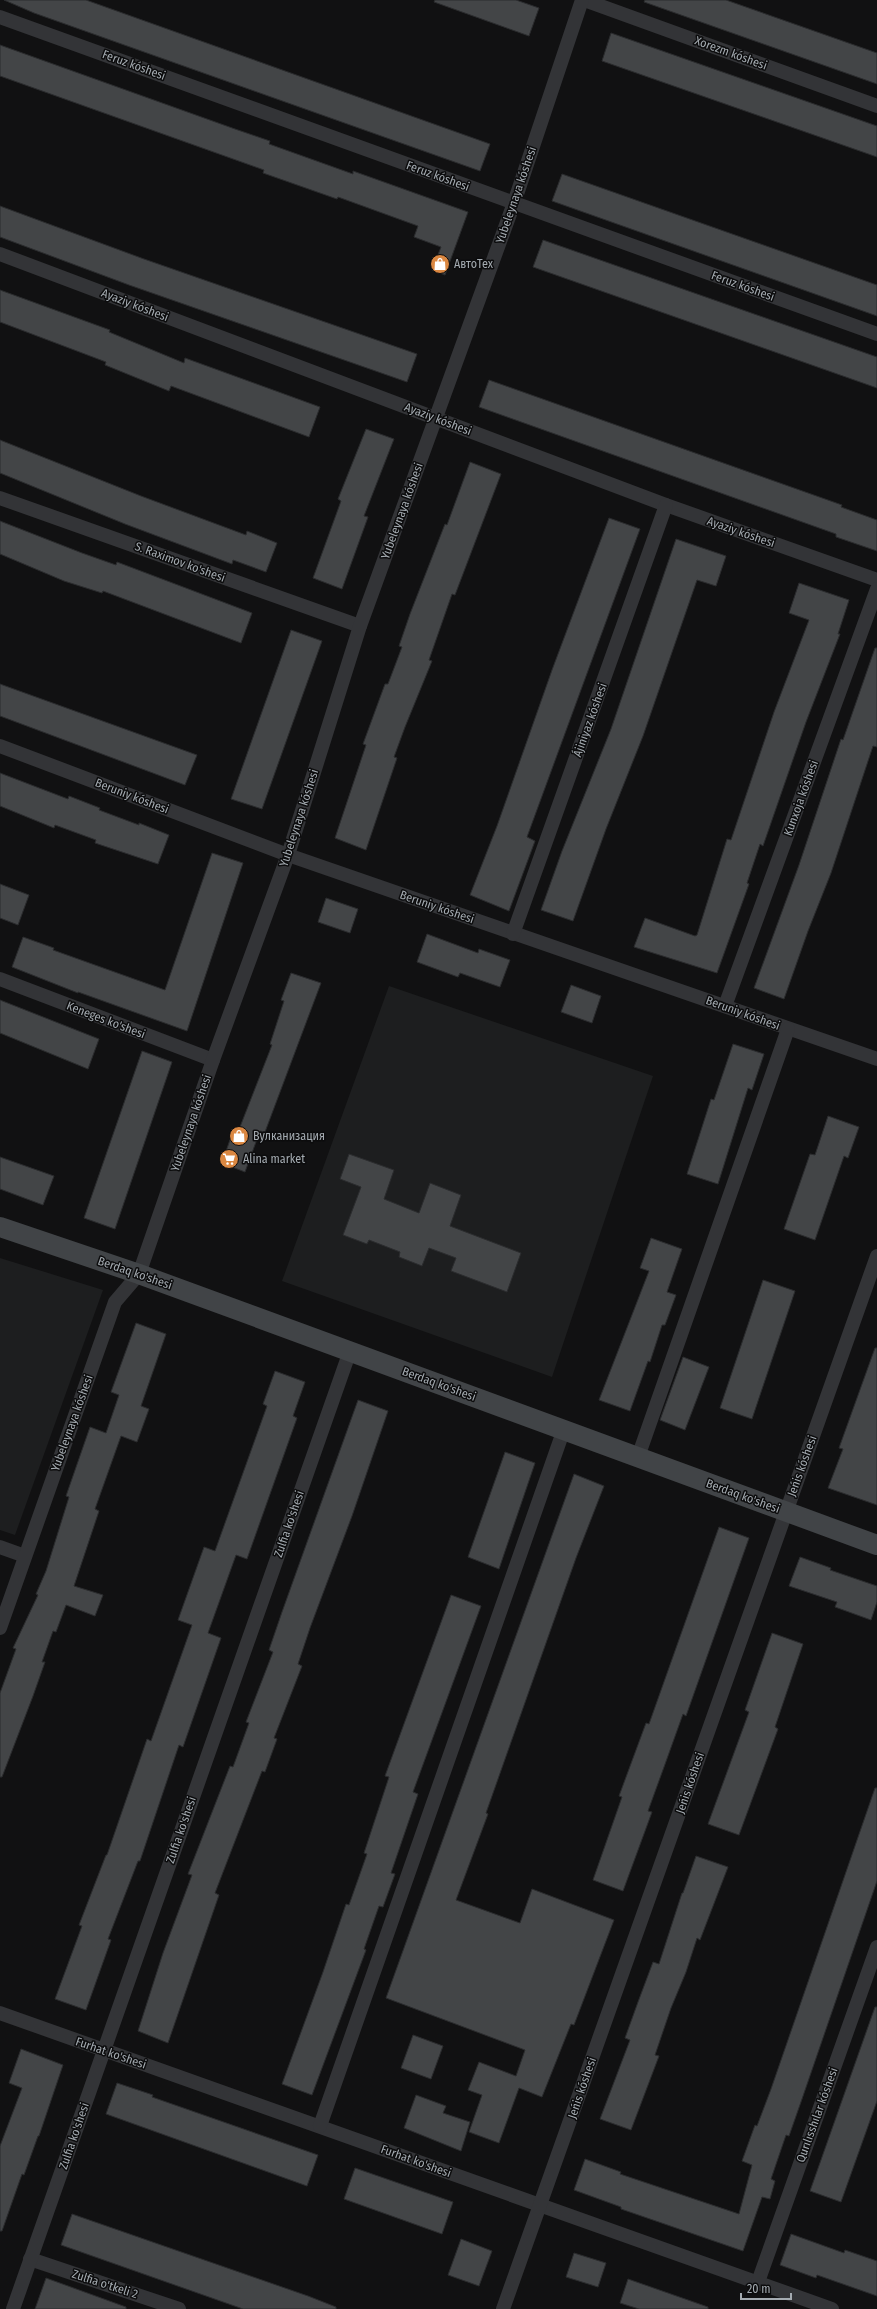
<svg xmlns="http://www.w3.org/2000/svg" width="877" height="2309" font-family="'Fira Sans Condensed',sans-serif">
	<rect width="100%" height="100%" fill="#111112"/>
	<g fill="#1d1e1f">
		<polygon points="389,986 653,1076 552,1377 282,1281"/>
		<polygon points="0,1258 103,1290 15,1535 0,1530"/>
	</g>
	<g fill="#434547" stroke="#2b2c2e">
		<polygon points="4,0 86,0 490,144 480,171 34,13"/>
		<polygon points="435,0 516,0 539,8 529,36 434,2"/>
		<polygon points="645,0 726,0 877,53 877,84 644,2"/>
		<polygon points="611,33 877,126 877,157 602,61"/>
		<polygon points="0,45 235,129 270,141 269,144 353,174 353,171 468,212 445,275 432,270 441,247 414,237 418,226 338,197 337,199 263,173 264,170 0,76"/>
		<polygon points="562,174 877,285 877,316 552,201"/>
		<polygon points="0,206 144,259 417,354 407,382 129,285 0,237"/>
		<polygon points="543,240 877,357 877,388 533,267"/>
		<polygon points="0,290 110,330 109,332 184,363 185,358 320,407 309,437 171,386 169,391 105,365 106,362 0,322"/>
		<polygon points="489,380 842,505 841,507 877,520 877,551 836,537 836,534 479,407"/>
		<polygon points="366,429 394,439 364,516 368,517 342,589 313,578 341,501 338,499"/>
		<polygon points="0,440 141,496 246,535 247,531 277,543 266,572 233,560 232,564 125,524 0,473"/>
		<polygon points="470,462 501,474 455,595 452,594 429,660 432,661 405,727 394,757 397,758 366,850 335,838 366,745 363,744 385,684 388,684 402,647 399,646 410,614 445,524 447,525"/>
		<polygon points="609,518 640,529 527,837 535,841 509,911 470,895 497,826 552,670"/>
		<polygon points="0,521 82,553 116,565 117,562 252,613 241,643 103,591 102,593 64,581 0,554"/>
		<polygon points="676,539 726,556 716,586 697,580 643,736 606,829 573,921 541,910 562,851 611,729"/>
		<polygon points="799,583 849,600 838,634 840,634 806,722 763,846 760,844 747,883 749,884 717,973 634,947 645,918 695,936 697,935 727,839 731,840 774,712 809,620 789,613"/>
		<polygon points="291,630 322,641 262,809 231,799"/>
		<polygon points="875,648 877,648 877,747 873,746 831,873 808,931 784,999 754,988 799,865 841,739 843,740"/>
		<polygon points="0,684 197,755 185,785 0,716"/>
		<polygon points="0,773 68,799 69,796 100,808 99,810 139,825 139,823 169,835 158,864 95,843 96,840 55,825 54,828 0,806"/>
		<polygon points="212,853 243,863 187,1031 78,992 78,993 12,967 23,937 54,948 53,950 165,990"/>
		<polygon points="0,884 29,895 18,925 0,918"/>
		<polygon points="326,898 358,909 350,933 318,922"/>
		<polygon points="427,934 478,953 479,949 510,960 500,987 460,973 458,977 417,962"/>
		<polygon points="291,973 321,983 265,1132 260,1131 245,1172 222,1163 233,1131 238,1132 272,1045 270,1044 284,1001 281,1000"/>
		<polygon points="571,985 601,996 592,1023 561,1012"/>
		<polygon points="0,1000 99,1039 88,1069 0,1033"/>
		<polygon points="733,1044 764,1054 752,1090 748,1088 718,1184 687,1174 711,1099 714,1100"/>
		<polygon points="142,1051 172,1062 115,1229 84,1218"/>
		<polygon points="828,1116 859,1127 848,1158 844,1156 815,1240 784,1229 810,1154 815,1155"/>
		<polygon points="349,1154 394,1170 384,1199 419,1213 430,1183 461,1195 450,1226 521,1253 507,1292 451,1271 456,1258 429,1248 422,1266 399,1257 400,1252 369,1240 367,1244 343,1235 361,1187 340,1179"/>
		<polygon points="0,1157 54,1176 43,1205 0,1189"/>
		<polygon points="651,1238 682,1249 667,1292 676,1295 665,1325 662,1325 650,1362 648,1361 630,1411 599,1400 649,1271 640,1268"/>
		<polygon points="763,1280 795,1291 752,1419 720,1408"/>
		<polygon points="136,1323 166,1334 141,1406 149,1409 137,1442 121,1436 95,1509 99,1511 74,1586 103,1595 95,1616 66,1605 56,1632 53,1631 42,1662 45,1662 33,1696 2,1777 0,1777 0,1693 16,1649 13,1648 38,1595 36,1594 46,1571 69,1497 66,1496 90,1427 106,1433 119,1395 111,1392"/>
		<polygon points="875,1348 877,1348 877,1505 828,1488 843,1449 839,1448"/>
		<polygon points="683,1357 709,1367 685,1430 660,1420"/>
		<polygon points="275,1371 305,1382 293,1416 297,1418 247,1559 236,1555 208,1633 221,1638 183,1747 179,1745 140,1861 138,1861 108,1939 111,1940 86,2010 55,1999 82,1926 79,1925 106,1855 107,1855 147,1739 151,1741 192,1625 178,1620 204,1547 215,1551 267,1406 263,1404"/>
		<polygon points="358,1400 388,1411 352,1516 310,1628 298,1664 302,1666 274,1738 277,1739 265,1772 262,1771 215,1893 219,1895 168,2043 138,2031 163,1953 192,1875 188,1874 230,1766 233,1767 249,1723 246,1722 273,1652 269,1650 282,1612"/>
		<polygon points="505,1452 535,1463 499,1569 468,1557"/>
		<polygon points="574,1474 604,1486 576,1558 486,1813 488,1814 456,1900 520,1923 532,1889 614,1920 574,2025 571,2024 542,2097 519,2088 499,2143 469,2132 482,2095 468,2090 479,2062 516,2076 525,2050 386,1998"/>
		<polygon points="719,1527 749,1538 686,1716 683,1714 664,1767 648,1811 652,1812 623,1891 593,1880 622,1797 619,1796 646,1723 649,1724"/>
		<polygon points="800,1557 831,1568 830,1570 877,1586 877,1602 871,1620 835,1607 837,1602 789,1586"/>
		<polygon points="451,1595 481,1606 413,1792 418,1794 391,1873 395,1874 383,1907 379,1906 364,1949 366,1950 312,2095 282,2084 323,1972 346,1904 349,1905 367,1854 364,1853 389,1777 385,1776"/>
		<polygon points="772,1633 803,1644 775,1727 778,1729 739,1835 708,1824 749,1712 745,1710"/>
		<polygon points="875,1788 877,1788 877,1881 802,2099 789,2136 786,2135 771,2179 775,2181 770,2199 762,2197 743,2251 621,2209 621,2207 574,2190 585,2159 621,2172 620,2174 739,2214 752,2165 742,2161 755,2125 757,2126 771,2089"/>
		<polygon points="696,1856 728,1867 700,1940 697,1938 686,1972 671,2008 655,2055 659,2056 631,2130 600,2119 630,2040 625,2038 638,2002 653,1962 659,1964 682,1893 683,1893"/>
		<polygon points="875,2007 877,2007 877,2101 841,2202 810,2191"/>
		<polygon points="413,2035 443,2046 431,2079 401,2068"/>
		<polygon points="21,2049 63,2065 39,2136 38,2136 24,2175 22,2174 2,2231 0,2231 0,2146 22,2088 9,2083"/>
		<polygon points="117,2083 153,2095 152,2097 318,2155 307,2186 106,2114"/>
		<polygon points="416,2095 446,2106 443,2113 470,2122 461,2151 404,2128"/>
		<polygon points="355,2168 453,2202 442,2234 344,2199"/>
		<polygon points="72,2214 308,2296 336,2307 336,2309 243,2309 61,2245"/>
		<polygon points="791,2234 844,2253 845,2250 877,2261 877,2296 817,2275 816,2278 780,2265"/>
		<polygon points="461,2239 492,2251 479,2286 448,2275"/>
		<polygon points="574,2253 606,2263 598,2287 566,2277"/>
		<polygon points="46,2278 126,2307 126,2309 35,2309"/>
		<polygon points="628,2279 708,2307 708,2309 639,2309 620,2303"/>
	</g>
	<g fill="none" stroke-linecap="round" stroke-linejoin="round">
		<g stroke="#333437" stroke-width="14">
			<polyline points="584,0 877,106"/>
			<polyline points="0,17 877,334"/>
			<polyline points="0,254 666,505 877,580"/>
			<polyline points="0,498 360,626"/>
			<polyline points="0,746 288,855 877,1059"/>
			<polyline points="513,934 666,505"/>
			<polyline points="0,979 213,1060"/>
			<polyline points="725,1006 877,589"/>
			<polyline points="638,1457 788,1029"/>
			<polyline points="0,1547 25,1556"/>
			<polyline points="0,1628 115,1302 139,1274 213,1060 288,855 360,626 514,203 582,0"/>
			<polyline points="0,2013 832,2309"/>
			<polyline points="320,2126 564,1429"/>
			<polyline points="30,2259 179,2309"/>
			<polyline points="758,2282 877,1947"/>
			<polyline points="13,2309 350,1351"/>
			<polyline points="503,2309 877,1256"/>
		</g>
		<polyline stroke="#414447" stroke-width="20" points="0,1227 139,1274 877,1545"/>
	</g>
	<defs>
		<symbol id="shop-disc" viewBox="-11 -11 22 22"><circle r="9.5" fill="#da8741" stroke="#0c0c0d"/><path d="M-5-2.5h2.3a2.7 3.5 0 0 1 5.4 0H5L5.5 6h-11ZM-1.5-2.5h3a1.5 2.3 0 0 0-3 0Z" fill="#fff"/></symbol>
		<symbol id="supermarket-disc" viewBox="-11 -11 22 22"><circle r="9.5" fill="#da8741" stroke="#0c0c0d"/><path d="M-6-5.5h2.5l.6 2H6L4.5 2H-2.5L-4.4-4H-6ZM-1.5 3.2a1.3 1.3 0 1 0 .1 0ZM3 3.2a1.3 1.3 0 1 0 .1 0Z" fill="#fff"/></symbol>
	</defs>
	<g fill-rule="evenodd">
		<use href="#shop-disc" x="429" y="253" width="22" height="22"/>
		<use href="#shop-disc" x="228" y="1125" width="22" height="22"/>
		<use href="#supermarket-disc" x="218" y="1148" width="22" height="22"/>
	</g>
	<g text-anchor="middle" stroke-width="3" stroke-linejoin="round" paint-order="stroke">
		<g font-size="12" fill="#a4abb1" stroke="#0c0c0d">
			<text transform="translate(731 53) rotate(20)" y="4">Xorezm kóshesi</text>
			<text transform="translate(134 65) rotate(20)" y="4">Feruz kóshesi</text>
			<text transform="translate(438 176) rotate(20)" y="4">Feruz kóshesi</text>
			<text transform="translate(516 195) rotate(-71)" y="4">Yubeleynaya kóshesi</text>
			<text transform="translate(743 286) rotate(20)" y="4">Feruz kóshesi</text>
			<text transform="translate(135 305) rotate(21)" y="4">Ayaziy kóshesi</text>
			<text transform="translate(438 419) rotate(21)" y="4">Ayaziy kóshesi</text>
			<text transform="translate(402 511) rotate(-70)" y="4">Yubeleynaya kóshesi</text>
			<text transform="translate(741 532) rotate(19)" y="4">Ayaziy kóshesi</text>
			<text transform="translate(180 562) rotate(20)" y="4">S. Raximov ko'shesi</text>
			<text transform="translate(590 720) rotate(-70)" y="4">Ájiniyaz kóshesi</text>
			<text transform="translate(132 796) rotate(21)" y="4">Beruniy kóshesi</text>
			<text transform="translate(801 798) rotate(-70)" y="4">Kunxoja kóshesi</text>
			<text transform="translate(299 818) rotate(-72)" y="4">Yubeleynaya kóshesi</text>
			<text transform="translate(437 907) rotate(19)" y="4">Beruniy kóshesi</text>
			<text transform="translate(743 1013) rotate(20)" y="4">Beruniy kóshesi</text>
			<text transform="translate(106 1020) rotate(21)" y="4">Keneges ko'shesi</text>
			<text transform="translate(191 1123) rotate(-71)" y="4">Yubeleynaya kóshesi</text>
			<text transform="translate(135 1273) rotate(19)" y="4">Berdaq ko'shesi</text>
			<text transform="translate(439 1384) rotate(20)" y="4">Berdaq ko'shesi</text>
			<text transform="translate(72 1423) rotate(-70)" y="4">Yubeleynaya kóshesi</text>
			<text transform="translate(802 1466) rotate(-70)" y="4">Jeńis kóshesi</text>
			<text transform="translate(743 1496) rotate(20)" y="4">Berdaq ko'shesi</text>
			<text transform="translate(289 1524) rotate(-71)" y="4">Zulfia ko'shesi</text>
			<text transform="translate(690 1783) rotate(-71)" y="4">Jeńis kóshesi</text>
			<text transform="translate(181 1830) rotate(-71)" y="4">Zulfia ko'shesi</text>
			<text transform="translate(111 2053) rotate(19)" y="4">Furhat ko'shesi</text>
			<text transform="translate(582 2088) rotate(-71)" y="4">Jeńis kóshesi</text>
			<text transform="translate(817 2115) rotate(-70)" y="4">Qurılısshılar kóshesi</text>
			<text transform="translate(74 2136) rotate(-71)" y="4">Zulfia ko'shesi</text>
			<text transform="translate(416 2161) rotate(20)" y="4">Furhat ko'shesi</text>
			<text transform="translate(105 2284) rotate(18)" y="4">Zulfia o'tkeli 2</text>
		</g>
		<g font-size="12" fill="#a4abb1" stroke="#0c0c0d" text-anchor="start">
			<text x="454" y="268">АвтоТех</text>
			<text x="253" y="1140">Вулканизация</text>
			<text x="243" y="1163">Alina market</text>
		</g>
	</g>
	<path d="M741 2293v6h50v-6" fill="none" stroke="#a4abb1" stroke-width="2"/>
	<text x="747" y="2293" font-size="12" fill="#a4abb1" stroke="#0c0c0d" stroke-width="3" paint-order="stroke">20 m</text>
</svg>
